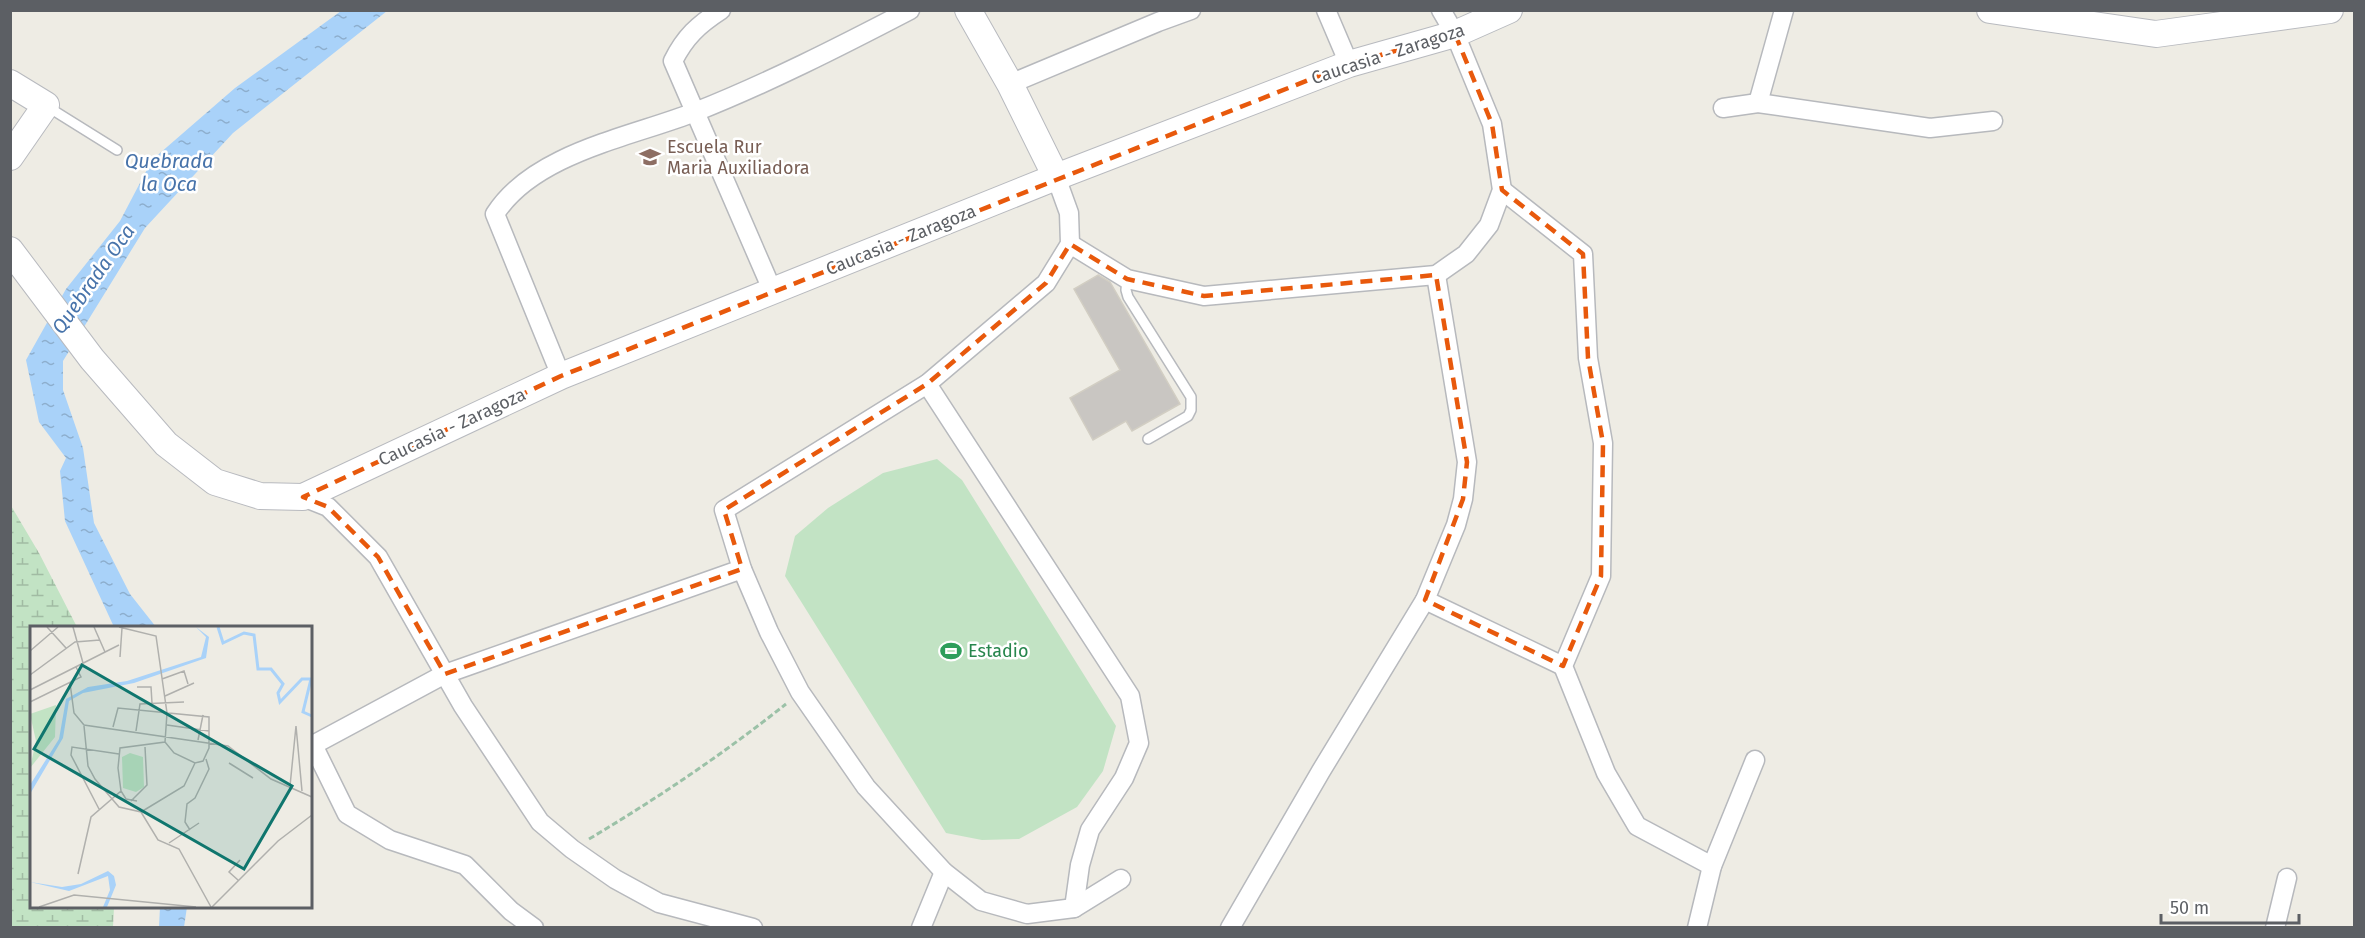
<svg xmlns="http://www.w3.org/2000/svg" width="2365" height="938" font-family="'Fira Sans',sans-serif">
	<defs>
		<pattern id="wetland-marsh" width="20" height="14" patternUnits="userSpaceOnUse" patternTransform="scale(1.5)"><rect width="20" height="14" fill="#c2e3c4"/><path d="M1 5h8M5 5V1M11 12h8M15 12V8" fill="none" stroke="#a1bba3"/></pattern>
		<pattern id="water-ripples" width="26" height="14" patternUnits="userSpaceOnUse" patternTransform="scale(1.5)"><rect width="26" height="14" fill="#a9d2f9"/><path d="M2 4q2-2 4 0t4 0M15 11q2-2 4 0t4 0" fill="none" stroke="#8daecd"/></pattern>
	</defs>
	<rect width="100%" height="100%" fill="#eeece4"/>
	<polygon fill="url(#wetland-marsh)" points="10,504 39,553 77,627 32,628 32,906 114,907 113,927 11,927"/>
	<polygon fill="#c2e3c4" points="937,459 962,480 1116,726 1103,771 1077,807 1019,839 982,840 946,833 785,576 795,536 828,508 883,473"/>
	<g fill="url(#water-ripples)">
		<polygon points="341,11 387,11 233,133 145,228 63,361 63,390 83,448 94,523 130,594 156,627 114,627 65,521 60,471 66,458 39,422 26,360 66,289 120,221 152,160 235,88"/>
		<polygon points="160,907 187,907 184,927 159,927"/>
	</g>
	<polygon fill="#c9c6c2" stroke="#d2cec3" stroke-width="1.5" points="1098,275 1110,282 1180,404 1132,431 1126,421 1093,440 1070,398 1120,370 1074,289"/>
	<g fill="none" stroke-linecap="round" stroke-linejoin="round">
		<defs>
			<g id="lane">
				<polyline points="48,107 117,150"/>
				<polyline points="1127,279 1126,290 1128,297 1191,397 1191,410 1188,416 1148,439"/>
			</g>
			<g id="street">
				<path d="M721 10C698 25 685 37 673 61L773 292"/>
				<polyline points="1326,10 1349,64"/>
				<polyline points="1010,84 1158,22 1191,10"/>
				<polyline points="1758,103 1784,10"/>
				<polyline points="1723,108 1758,103 1930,128 1993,121"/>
				<polyline points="1056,177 1069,213 1070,244 1046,283 927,384 724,510 742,569 769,632 800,692 866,787 944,872 981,901 1027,914 1074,908 1121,879"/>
				<polyline points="1502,190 1583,254 1588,358 1603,443 1601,576 1563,666 1606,773 1637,826 1712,866"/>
				<polyline points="1070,244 1127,279 1204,296 1436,275 1466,254 1489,225 1502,190 1492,124 1455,34 1441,10"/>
				<path d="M561 376 495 214C534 153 631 137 695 112 768 83 839 47 910 10"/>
				<polyline points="927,384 1130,696 1139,743 1124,778 1090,830 1080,865 1074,908"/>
				<polyline points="303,497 328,507 378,557 463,706 540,822 572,849 615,879 659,903 753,928"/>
				<polyline points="1425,600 1563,666"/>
				<polyline points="534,928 511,911 465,865 390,840 347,814 313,745 445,674 742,569"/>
				<polyline points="921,928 944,872"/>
				<polyline points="1230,928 1321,771 1425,600 1456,525 1463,499 1467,462 1436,275"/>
				<polyline points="1697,928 1712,866 1755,760"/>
				<polyline points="2275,928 2287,878"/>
			</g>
			<g id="secondary">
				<polyline points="968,10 1010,84 1056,177"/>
				<polyline points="1990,10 2156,34 2330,10"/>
				<polyline points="10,83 46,105 10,157"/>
				<polyline points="10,250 92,359 166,444 215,482 260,496 303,497 561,376 1056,177 1349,64 1455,34 1509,10"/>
			</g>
		</defs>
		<use href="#lane" stroke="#b7b9bd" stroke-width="12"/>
		<use href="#street" stroke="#b7b9bd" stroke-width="21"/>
		<use href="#secondary" stroke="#b8babf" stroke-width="28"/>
		<path stroke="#9bc1a7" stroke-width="3" stroke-dasharray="6 3" stroke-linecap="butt" d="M589 839C658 798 723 754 786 704"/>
		<use href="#lane" stroke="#fff" stroke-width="9"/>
		<use href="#street" stroke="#fff" stroke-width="18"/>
		<use href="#secondary" stroke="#fff" stroke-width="26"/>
	</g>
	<path fill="none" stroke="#e8590c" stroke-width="4.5" stroke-dasharray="12 8" stroke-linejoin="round" d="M1455 34 1492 124 1502 190 1583 254 1588 358 1603 443 1601 576 1563 666 1425 600 1463 499 1467 462 1436 275 1204 296 1127 279 1070 244 1046 283 927 384 724 510 742 569 445 674 378 557 328 507 303 497 561 376 1349 64Z"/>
	<defs>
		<symbol id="school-bare" viewBox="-9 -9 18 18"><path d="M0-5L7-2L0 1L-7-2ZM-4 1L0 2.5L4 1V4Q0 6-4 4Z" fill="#8d6e63" stroke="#fff" stroke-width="2.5" paint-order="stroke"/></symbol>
		<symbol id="stadium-bare" viewBox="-9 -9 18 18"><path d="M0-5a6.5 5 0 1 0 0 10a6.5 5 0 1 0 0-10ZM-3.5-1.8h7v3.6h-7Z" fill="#2e9e5b" stroke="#fff" stroke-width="2.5" paint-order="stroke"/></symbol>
	</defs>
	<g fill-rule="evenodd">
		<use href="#school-bare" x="635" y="142" width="30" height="30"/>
		<use href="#stadium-bare" x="936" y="636" width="30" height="30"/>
	</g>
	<g text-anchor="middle" stroke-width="5" stroke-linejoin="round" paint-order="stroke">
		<g font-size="18" fill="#5c5f64" stroke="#fff">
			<text transform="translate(1388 54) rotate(-18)" y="6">Caucasia - Zaragoza</text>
			<text transform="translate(901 240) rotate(-22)" y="6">Caucasia - Zaragoza</text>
			<text transform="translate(452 427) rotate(-25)" y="6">Caucasia - Zaragoza</text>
		</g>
		<g font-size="18" fill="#785e54" stroke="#fff" text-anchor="start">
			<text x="667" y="153">Escuela Rur<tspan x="667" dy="21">Maria Auxiliadora</tspan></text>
		</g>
		<g font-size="18" fill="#27864d" stroke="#fff" text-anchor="start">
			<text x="968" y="657">Estadio</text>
		</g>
		<g font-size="20" font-style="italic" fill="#4773aa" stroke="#fff">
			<text x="169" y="168">Quebrada<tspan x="169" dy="23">la Oca</tspan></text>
			<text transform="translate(93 279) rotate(-55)" y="7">Quebrada Oca</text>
		</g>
	</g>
	<g transform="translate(30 626)">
		<rect width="282" height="282" fill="#eeece4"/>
		<path d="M26 79 25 111 0 142 6 115 0 88Z" fill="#c2e3c4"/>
		<path d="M100 127 113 131 114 161 106 166 93 162 92 131Z" fill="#c2e3c4"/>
		<path d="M166 1 179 11 176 32 104 57 53 67 39 75 33 112 0 168V159L29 113 36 73 58 61 97 55 171 31 176 11ZM78 245 84 250 86 259 77 281H73L80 264 78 250 39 265 0 256 32 261 51 258Z" fill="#a9d2f9"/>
		<path fill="none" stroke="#a9d2f9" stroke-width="3" d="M188 1 193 17 214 7 224 9 228 43H241L253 58 248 67 250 76 272 53H281L273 86 282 90"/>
		<path fill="none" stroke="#b0b0ad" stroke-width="1.5" d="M17 1 36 22M43 1 53 37M64 1 75 26M89 1 126 10 137 87 135 116 90 122 88 142 91 165 96 173 107 175M0 25 28 1M90 31 92 2M0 49 45 16 70 14M132 53 154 45 158 58M40 57 44 87 54 99 198 120 241 153 282 171M107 61H121L122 77M0 64 89 19M135 70 164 57M0 76 51 51 46 41M137 99 179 105M54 100 58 140 65 153 89 181 111 186 128 214 149 223 181 281M83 101 88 82 179 91V122L173 135 165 137 144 127 135 116M106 105 110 78 154 76M168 114 173 89M199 137 223 152M260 160 266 100 272 165M101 175 117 159 115 121M69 183 41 129 42 121 89 128M111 186 154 160 165 137M160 204 155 196 157 178 165 172 179 143 176 133M139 217 169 197M48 248 61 191 91 165M208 254 199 246 210 234M9 281 44 269 166 281M182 281 248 215 282 189"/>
		<path fill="#0f766e" fill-opacity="0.15" stroke="#0f766e" stroke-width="3" d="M52 39 262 160 214 243 4 123Z"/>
		<rect width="282" height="282" fill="none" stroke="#5c5f64" stroke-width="3"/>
	</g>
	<rect width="2365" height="938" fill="none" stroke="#5c5f64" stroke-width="24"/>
	<path d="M2161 914v9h138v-9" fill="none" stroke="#5c5f64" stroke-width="3"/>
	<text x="2170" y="914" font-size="18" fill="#5c5f64" stroke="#ffffff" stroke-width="4.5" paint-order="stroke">50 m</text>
</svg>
